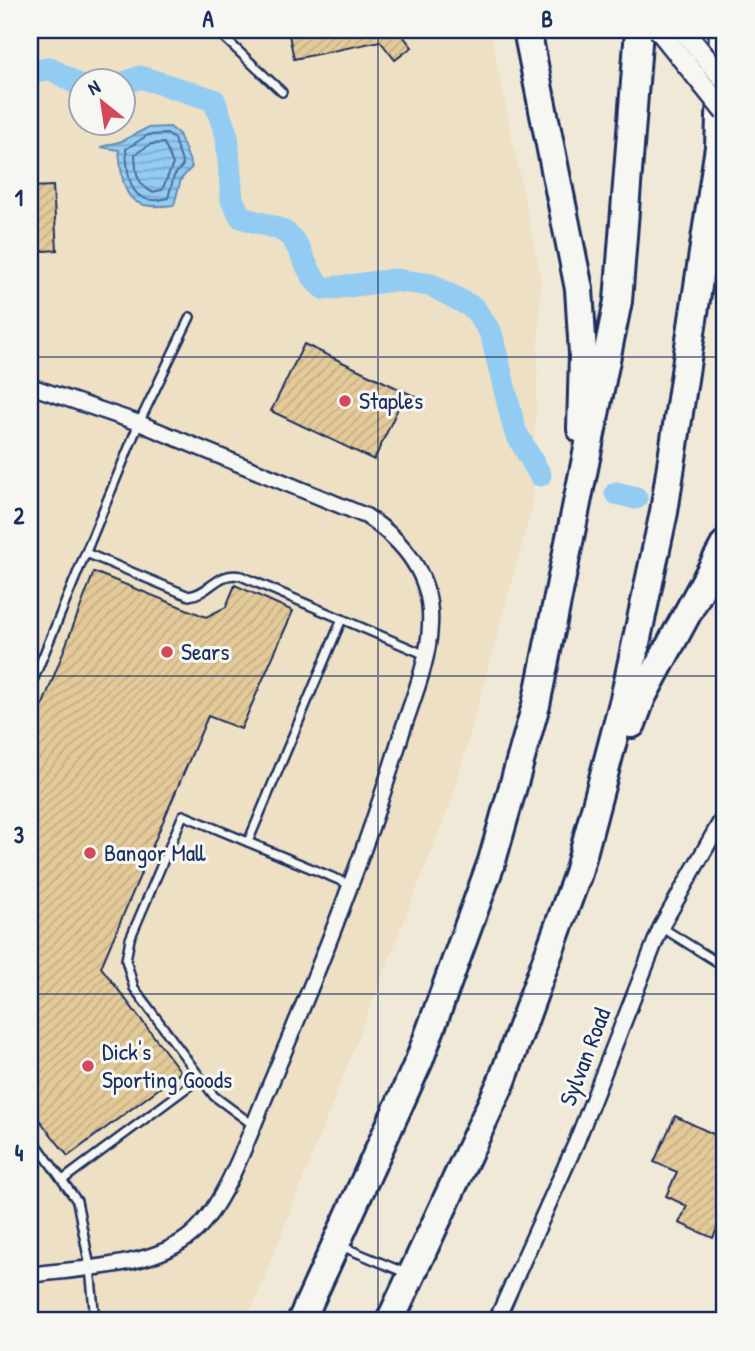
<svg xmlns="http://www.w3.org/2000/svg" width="755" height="1351" font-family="'Patrick Hand',sans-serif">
	<defs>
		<pattern id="water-rules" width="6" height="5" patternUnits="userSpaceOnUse" patternTransform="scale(1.75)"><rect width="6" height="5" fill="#93ccf2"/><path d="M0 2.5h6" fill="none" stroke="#77a6c7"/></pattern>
		<pattern id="building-hatch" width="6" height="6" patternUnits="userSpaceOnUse" patternTransform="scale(1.75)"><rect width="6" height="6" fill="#e4ca99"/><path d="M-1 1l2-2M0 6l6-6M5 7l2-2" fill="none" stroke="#c3ae86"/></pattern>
	</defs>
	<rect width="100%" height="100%" fill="#f1e9d7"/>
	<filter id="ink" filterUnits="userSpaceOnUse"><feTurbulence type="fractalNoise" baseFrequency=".0143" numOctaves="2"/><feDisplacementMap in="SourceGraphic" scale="14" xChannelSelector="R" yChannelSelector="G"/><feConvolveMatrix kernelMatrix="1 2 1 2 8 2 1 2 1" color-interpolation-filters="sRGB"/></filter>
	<g filter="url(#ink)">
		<path fill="#ede0c4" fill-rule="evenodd" d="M30 30H490L541 279 532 508 453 796 254 1304 242 1321H30ZM80 80H122V122H80Z"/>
		<path fill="url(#water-rules)" stroke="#638db7" stroke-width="2" d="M170 127 179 134 192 167 181 179 174 205C125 212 123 192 119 150L101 147 122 141 147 128Z"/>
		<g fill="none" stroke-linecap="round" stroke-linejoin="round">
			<g stroke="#4b6e99" stroke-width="2">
				<path d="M167 134 174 139 183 165 174 176 168 198C129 209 128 178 126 149L148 135Z"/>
				<path d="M164 143 173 164 162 190 152 192C135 183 136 171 135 154L151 144Z"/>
			</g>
			<g stroke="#93ccf2" stroke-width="23">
				<polyline points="30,73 50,68 80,86"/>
				<path d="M122 84 140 77 214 100 227 136 232 200 241 217C254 222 271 225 283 231 304 243 304 276 325 289L394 280 431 285 474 308 491 333 515 431 540 475"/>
				<polyline points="616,493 636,498"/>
			</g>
		</g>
		<g fill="url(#building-hatch)" stroke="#1b2f5e" stroke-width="2">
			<polygon points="288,30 398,30 412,47 395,60 380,41 294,59"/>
			<polygon points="53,186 57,250 30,252 30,187"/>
			<polygon points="304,344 416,397 410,409 400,404 374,460 271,411"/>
			<polygon points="94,572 206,617 226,607 235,585 293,611 241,729 208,716 101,967 181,1072 68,1156 30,1108 30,738"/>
			<polygon points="675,1116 715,1135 725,1131 725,1211 713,1238 679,1223 687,1206 666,1196 677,1172 654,1162"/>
		</g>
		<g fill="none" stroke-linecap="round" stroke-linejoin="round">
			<defs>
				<g id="service">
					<polyline points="216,30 282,92"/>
					<path d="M86 553 189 596C211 593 217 571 241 576L426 655"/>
					<polyline points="30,688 139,423 190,317"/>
					<polyline points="248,842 342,619"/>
					<polyline points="661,927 725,967"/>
					<polyline points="253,1125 214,1096 134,988 126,960 130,939 183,815 351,885"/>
					<polyline points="30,1135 77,1201 90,1267 95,1321"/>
					<polyline points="64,1179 200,1078"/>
					<polyline points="341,1246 408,1274"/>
				</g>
				<g id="minor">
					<path d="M30 386 139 423 366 516C404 541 433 577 430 625 429 661 413 698 402 732 366 853 319 969 270 1085 252 1127 226 1205 192 1234 153 1268 79 1268 30 1275"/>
					<polyline points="496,1321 576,1143 661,927 725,814"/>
				</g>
				<g id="motorway">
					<polyline points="527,30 579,289 583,354 581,429"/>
					<polyline points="632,724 642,697 725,544"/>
					<polyline points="301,1321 419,1061 492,861 536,705 618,301 639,30"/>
					<polyline points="390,1321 502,1081 578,873 624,699 664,512 719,147 723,30"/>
				</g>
			</defs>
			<use href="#service" stroke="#1b2f5e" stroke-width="12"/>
			<use href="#minor" stroke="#1b2f5e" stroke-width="19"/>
			<use href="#motorway" stroke="#1b2f5e" stroke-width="32"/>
			<use href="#service" stroke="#f6f6f2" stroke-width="7"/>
			<use href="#minor" stroke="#f6f6f2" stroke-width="14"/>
			<use href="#motorway" stroke="#f6f6f2" stroke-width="26"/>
			<defs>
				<g id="secondary-bridge">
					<polyline points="659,30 725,112"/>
					<polyline points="683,30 725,81"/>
				</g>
			</defs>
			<use href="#secondary-bridge" stroke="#1b2f5e" stroke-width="24" stroke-linecap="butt"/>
			<use href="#secondary-bridge" stroke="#f6f6f2" stroke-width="19"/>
		</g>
	</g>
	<path fill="none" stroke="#1b2f5e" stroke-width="2" stroke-opacity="0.55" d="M378 30V1321M30 357H725M30 676H725M30 994H725"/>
	<g fill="#d1495b" stroke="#f6f6f2" stroke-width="2.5">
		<circle cx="345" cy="401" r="7"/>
		<circle cx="167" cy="652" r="7"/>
		<circle cx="90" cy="853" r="7"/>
		<circle cx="88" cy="1066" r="7"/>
	</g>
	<g text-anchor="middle" stroke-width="6" stroke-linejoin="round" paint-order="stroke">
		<g font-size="24" fill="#1b2f5e" stroke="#f6f6f2" text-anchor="start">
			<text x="359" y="409">Staples</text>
			<text x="181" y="660">Sears</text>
			<text x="104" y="861">Bangor Mall</text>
			<text x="102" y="1060">Dick's<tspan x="102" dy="28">Sporting Goods</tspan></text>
		</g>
		<g font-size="24" fill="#1b2f5e" stroke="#f6f6f2">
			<text transform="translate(585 1057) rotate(-69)" y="8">Sylvan Road</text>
		</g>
	</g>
	<rect width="755" height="1351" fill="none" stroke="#f6f6f2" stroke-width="77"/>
	<g transform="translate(102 102) rotate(330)"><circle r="33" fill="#f6f6f2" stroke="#9ea6b7" stroke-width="2"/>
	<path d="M0-5L12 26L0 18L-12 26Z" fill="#d1495b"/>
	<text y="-10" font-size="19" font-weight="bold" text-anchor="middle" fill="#1b2f5e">N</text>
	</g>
	<rect x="38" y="38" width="678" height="1274" fill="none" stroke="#1b2f5e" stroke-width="2.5"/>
	<g font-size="23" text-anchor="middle" font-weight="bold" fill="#1b2f5e">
		<text x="208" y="27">A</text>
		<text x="547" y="27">B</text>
		<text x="19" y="206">1</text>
		<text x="19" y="524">2</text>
		<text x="19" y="843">3</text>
		<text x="19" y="1161">4</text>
	</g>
</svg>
